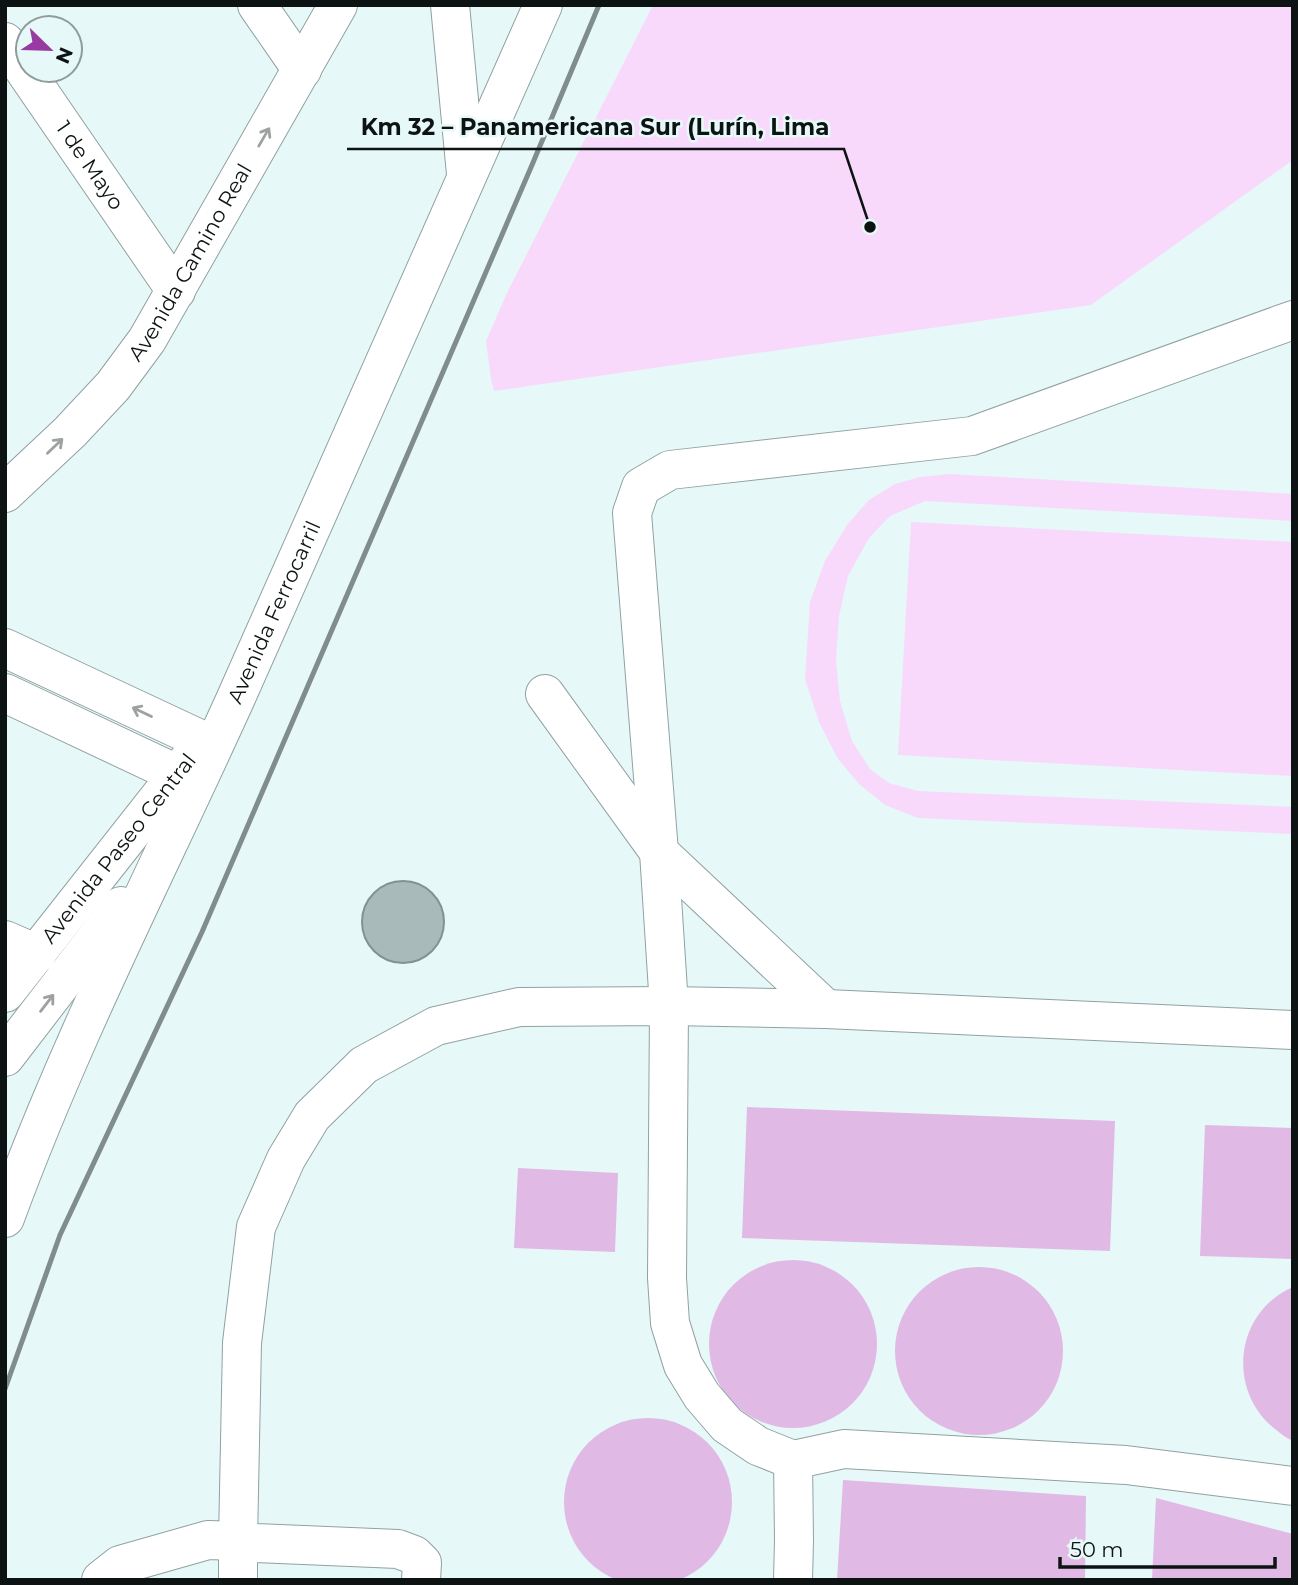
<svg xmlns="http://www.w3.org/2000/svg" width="1298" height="1585" font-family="Montserrat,sans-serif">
	<rect width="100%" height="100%" fill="#e7f8f8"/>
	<g fill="#f8d9fb">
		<polygon points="653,5 1293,5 1293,160 1091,305 494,391 491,379 486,341 507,293"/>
		<polygon points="950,474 1293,494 1293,521 925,501 890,516 869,538 848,576 839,616 836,660 840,701 852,741 870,769 889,783 918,791 1293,807 1293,834 918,818 885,805 859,784 838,759 819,722 805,679 810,602 825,561 847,525 869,500 895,484 920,477"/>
		<polygon points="911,522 1293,542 1293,776 898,755"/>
	</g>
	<g fill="#e1b9e5">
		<polygon points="747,1107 1115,1121 1110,1251 742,1238"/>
		<polygon points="1205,1125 1293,1128 1293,1259 1200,1256"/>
		<polygon points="518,1168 618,1173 615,1252 514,1248"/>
		<circle cx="793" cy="1344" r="84"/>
		<circle cx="979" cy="1351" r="84"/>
		<path d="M1293 1287V1441C1286 1438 1281 1434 1275 1429 1226 1390 1235 1312 1293 1287Z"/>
		<circle cx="648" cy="1502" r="84"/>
		<polygon points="843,1480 1086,1496 1085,1580 837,1580"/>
		<polygon points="1156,1498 1293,1534 1293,1580 1152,1580"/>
	</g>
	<circle fill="#a9baba" stroke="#829292" stroke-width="2" cx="403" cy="922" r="41"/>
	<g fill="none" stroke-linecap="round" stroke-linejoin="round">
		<defs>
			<g id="minor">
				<polyline points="257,5 302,70"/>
				<polyline points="450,5 466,174"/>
				<path id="s1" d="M5 42 176 291"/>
				<polyline points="1293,320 972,436 670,470 641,487 632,513 659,852 669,1006 667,1278 670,1323 683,1365 702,1396 727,1425 758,1446 793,1460 844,1449 1126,1465 1293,1486"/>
				<polyline points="5,648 204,741"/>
				<polyline points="5,693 196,783"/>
				<polyline points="545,694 659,852 826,1009"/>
				<polyline points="5,940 37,954"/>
				<path id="s2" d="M5 993 191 757"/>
				<polyline points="5,1057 121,906"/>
				<path id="s3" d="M5 1218C70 1040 157 872 235 700 339 469 441 237 543 5"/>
				<polyline points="793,1460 794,1540 793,1580"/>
				<polyline points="101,1580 120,1565 208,1540 238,1541 242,1343 256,1227 286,1159 312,1116 364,1065 436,1026 519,1007 669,1006 826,1009 1293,1030"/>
				<polyline points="238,1580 238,1541 256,1543 398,1549 414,1555 422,1563 421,1580"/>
			</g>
			<g id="major">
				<path id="s4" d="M5 493 70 432 113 386 147 340 338 5"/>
			</g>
		</defs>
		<use href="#minor" stroke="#91a1a1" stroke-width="40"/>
		<use href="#major" stroke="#91a1a1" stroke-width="40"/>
		<use href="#minor" stroke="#fff" stroke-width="38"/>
		<use href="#major" stroke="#fff" stroke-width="38"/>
		<polyline stroke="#818d8d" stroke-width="5" points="5,1389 60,1235 202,932 532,165 599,5"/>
	</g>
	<defs><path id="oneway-shaft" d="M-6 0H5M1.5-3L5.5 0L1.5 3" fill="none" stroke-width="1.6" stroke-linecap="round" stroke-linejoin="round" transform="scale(1.75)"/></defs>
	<g stroke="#9ea1a1">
		<use href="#oneway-shaft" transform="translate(264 137) rotate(-60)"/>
		<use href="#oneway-shaft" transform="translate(55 446) rotate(-44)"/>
		<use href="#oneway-shaft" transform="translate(142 712) rotate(-155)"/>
		<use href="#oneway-shaft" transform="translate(47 1003) rotate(-52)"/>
	</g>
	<g text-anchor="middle" stroke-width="5" stroke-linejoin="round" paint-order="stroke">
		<g font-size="21" fill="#0d1313" stroke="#e7f8f8">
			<text dy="7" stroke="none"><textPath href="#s1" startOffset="150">1 de Mayo</textPath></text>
			<text dy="7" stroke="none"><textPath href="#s4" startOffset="298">Avenida Camino Real</textPath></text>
			<text dy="7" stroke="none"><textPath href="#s3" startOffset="663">Avenida Ferrocarril</textPath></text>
			<text dy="7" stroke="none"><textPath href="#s2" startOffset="184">Avenida Paseo Central</textPath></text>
		</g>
	</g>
	<path fill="none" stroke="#0d1313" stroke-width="2.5" d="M870 227L844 149H347"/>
	<circle fill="#0d1313" stroke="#e7f8f8" stroke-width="2.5" cx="870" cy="227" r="7"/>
	<g font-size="23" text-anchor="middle" font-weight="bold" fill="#0d1313" stroke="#e7f8f8" stroke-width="5" stroke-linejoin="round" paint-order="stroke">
		<text x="595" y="135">Km 32 – Panamericana Sur (Lurín, Lima</text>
	</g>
	<rect width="1298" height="1585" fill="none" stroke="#0d1313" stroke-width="14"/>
	<g transform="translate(49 49) rotate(113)"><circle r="33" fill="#e7f8f8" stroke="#909c9c" stroke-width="2"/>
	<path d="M0-5L12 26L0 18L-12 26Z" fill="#983aa2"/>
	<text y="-10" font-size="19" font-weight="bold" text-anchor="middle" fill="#0d1313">N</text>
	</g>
	<path d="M1060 1557v10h215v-10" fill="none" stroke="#0d1313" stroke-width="3.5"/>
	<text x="1070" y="1557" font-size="21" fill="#0d1313" stroke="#e7f8f8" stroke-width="5" paint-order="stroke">50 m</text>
</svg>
